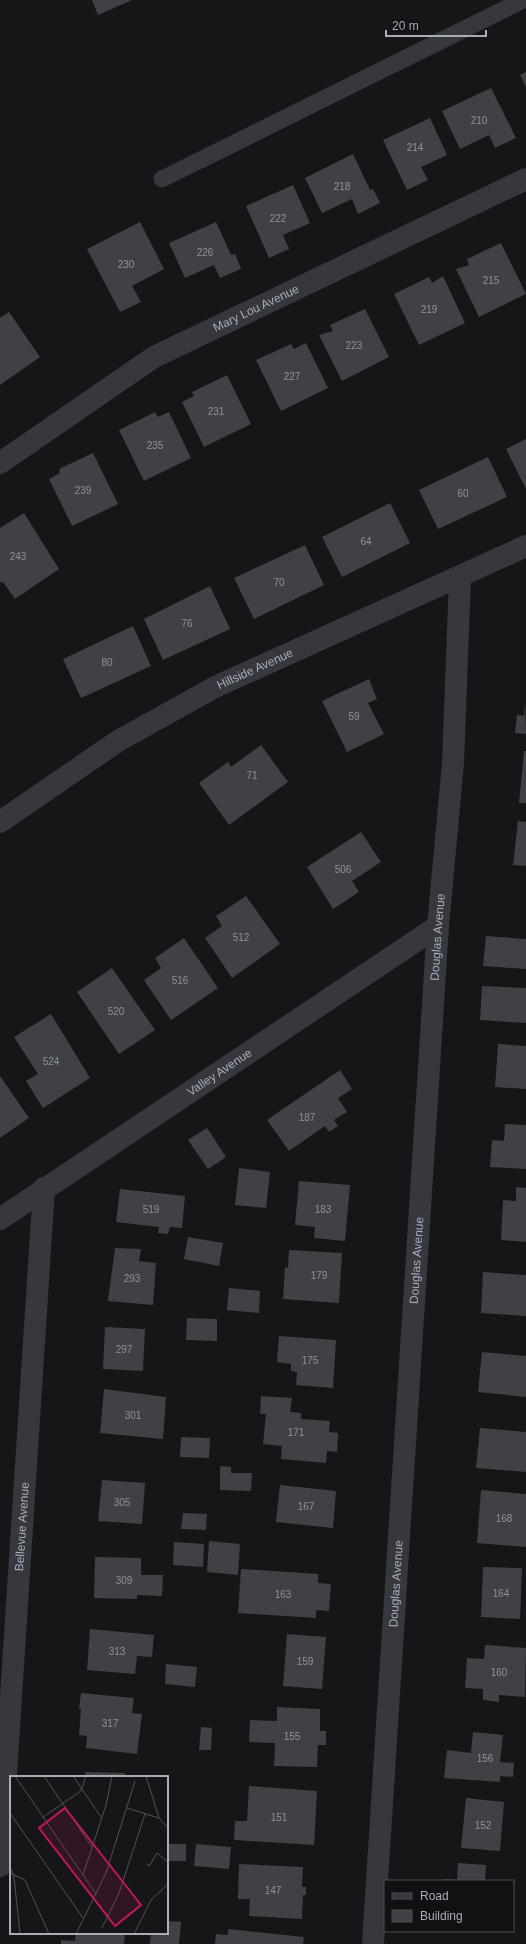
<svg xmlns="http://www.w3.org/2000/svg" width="526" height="1944" font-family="Helvetica,sans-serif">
	<rect width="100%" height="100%" fill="#161618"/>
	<g fill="#404145">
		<polygon points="92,0 132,0 98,15"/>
		<polygon points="526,72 526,87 520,75"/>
		<polygon points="491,88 516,138 495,148 489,135 460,149 442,111"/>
		<polygon points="430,118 447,155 421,167 428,180 407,190 383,140"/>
		<polygon points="353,154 370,190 373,189 380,203 358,214 352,199 322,213 305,178"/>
		<polygon points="293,185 310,223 283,235 289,249 269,258 246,206"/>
		<polygon points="140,222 164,269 132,286 141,302 120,312 87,249"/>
		<polygon points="216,222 231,255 235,254 241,269 220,278 214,265 185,278 169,243"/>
		<polygon points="501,243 526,294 479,317 456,269 469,265 467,259"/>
		<polygon points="443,276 465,323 419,345 394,294 429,277 432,283"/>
		<polygon points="365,309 389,357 342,381 319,335 333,331 330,325"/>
		<polygon points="9,312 40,357 0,385 0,318"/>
		<polygon points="306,343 328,388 281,411 256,360 291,344 294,349"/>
		<polygon points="227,375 251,424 204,447 182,402 194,396 192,392"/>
		<polygon points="155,412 158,417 169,412 191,458 144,481 119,430"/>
		<polygon points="526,439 526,489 506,449"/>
		<polygon points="93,453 118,504 72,526 49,479 60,473 59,469"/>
		<polygon points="488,457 507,497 438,529 419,490"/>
		<polygon points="390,503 410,543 342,577 322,537"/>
		<polygon points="24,513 59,569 15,599 3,582 1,583 0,581 0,528"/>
		<polygon points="305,545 324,585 254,619 234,578"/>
		<polygon points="210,586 230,629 163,660 144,619"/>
		<polygon points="133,626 151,666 81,698 63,659"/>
		<polygon points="369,679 377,699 368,703 384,734 347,752 322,701"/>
		<polygon points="525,701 526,734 515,733 517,715 524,716"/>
		<polygon points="261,745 288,782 229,825 199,783 228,762 231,767"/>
		<polygon points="524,751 526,751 526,803 519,803"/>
		<polygon points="518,821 526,822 526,866 513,865"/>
		<polygon points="361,832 381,862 352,881 359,892 333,909 307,867"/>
		<polygon points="246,896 280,944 232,978 205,938 222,926 216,916"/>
		<polygon points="486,936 526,939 526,969 483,966"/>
		<polygon points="184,938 218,988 171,1020 144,980 161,968 155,958"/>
		<polygon points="112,968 155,1030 119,1054 77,992"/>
		<polygon points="482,986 526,988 526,1023 480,1020"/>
		<polygon points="51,1014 90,1078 43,1108 26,1081 38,1074 14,1037"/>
		<polygon points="498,1044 526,1046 526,1089 495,1087"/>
		<polygon points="340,1070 352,1089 338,1098 347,1112 334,1120 338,1126 329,1132 325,1126 289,1151 267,1120"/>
		<polygon points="0,1076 29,1118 0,1138"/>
		<polygon points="505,1124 526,1125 526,1169 490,1167 492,1140 504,1141"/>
		<polygon points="207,1128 226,1157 208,1169 188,1140"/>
		<polygon points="239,1168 270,1172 266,1208 235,1205"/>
		<polygon points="299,1181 350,1185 345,1241 314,1238 315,1227 295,1225"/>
		<polygon points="516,1187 526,1188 526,1242 501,1240 503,1200 516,1201"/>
		<polygon points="120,1189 185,1196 182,1228 170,1227 168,1234 158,1233 159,1227 116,1222"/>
		<polygon points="188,1237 223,1243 219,1266 184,1259"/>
		<polygon points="115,1248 141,1249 139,1261 156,1263 153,1305 108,1301"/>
		<polygon points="289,1250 342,1253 339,1303 283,1299 285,1267 288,1268"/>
		<polygon points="483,1272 526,1275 526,1316 481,1313"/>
		<polygon points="229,1288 260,1291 259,1313 227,1310"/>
		<polygon points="187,1318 217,1319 217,1341 186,1340"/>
		<polygon points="105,1327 145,1329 143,1371 103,1369"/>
		<polygon points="279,1336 336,1340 333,1388 296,1385 297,1372 291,1371 291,1364 277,1362"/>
		<polygon points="482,1352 526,1356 526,1397 478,1392"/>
		<polygon points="104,1389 166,1397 163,1439 100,1433"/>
		<polygon points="261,1396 292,1398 290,1412 301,1413 301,1419 330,1421 329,1432 338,1433 337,1452 327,1451 326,1463 281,1459 282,1446 263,1444 266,1414 260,1414"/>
		<polygon points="480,1428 526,1432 526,1472 476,1468"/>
		<polygon points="181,1437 210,1438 209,1458 180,1457"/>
		<polygon points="220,1466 231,1467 231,1473 252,1473 251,1491 220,1490"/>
		<polygon points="102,1480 145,1483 142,1524 98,1521"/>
		<polygon points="280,1485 336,1491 333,1528 276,1522"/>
		<polygon points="481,1490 526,1494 526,1547 477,1543"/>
		<polygon points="183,1513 207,1514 206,1530 181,1529"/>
		<polygon points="209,1541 240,1544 238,1575 207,1572"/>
		<polygon points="174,1542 204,1544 203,1567 173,1565"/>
		<polygon points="95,1557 141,1558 141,1575 163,1575 162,1596 137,1595 137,1599 94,1598"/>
		<polygon points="483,1567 522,1568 520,1619 481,1617"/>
		<polygon points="241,1569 318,1574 318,1583 331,1584 329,1611 316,1610 316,1618 238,1613"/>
		<polygon points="90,1629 154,1635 152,1657 137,1656 135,1674 87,1670"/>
		<polygon points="287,1634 326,1637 322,1689 283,1686"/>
		<polygon points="485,1645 526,1648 525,1697 499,1695 499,1702 483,1700 483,1689 465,1688 467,1658 484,1659"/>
		<polygon points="166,1664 197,1667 195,1687 165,1684"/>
		<polygon points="81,1693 134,1698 132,1713 142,1714 137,1754 86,1748 87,1736 79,1735 81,1709 79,1709"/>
		<polygon points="277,1707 320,1709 320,1731 326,1731 326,1745 318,1745 317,1767 274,1766 275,1743 249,1742 250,1720 277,1721"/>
		<polygon points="201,1727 212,1728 211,1750 199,1750"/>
		<polygon points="473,1732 503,1735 500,1762 514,1763 513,1777 500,1776 500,1782 444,1778 447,1750 471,1753"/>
		<polygon points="85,1772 125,1773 125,1777 85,1777"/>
		<polygon points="249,1786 317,1791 314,1845 234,1840 235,1821 247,1821"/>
		<polygon points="466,1798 504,1802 500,1851 461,1848"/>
		<rect x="167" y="1844" width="19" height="17"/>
		<polygon points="196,1844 231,1847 229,1869 194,1866"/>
		<polygon points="458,1863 486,1865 485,1881 457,1881"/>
		<polygon points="239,1864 303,1867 302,1887 306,1887 306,1895 303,1895 302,1919 249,1916 250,1899 238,1899"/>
		<polygon points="444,1879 456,1880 455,1881 444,1881"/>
		<polygon points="167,1921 181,1922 179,1944 150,1944 151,1933 167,1933"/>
		<polygon points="228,1929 304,1937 303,1944 215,1944 216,1934 228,1935"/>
		<polygon points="76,1933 125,1933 124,1944 61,1944 61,1940 75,1941"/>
	</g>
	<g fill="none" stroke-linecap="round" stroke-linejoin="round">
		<polyline stroke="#37383d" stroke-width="17" points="162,179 523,0"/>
		<g stroke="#37383d" stroke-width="22">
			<path id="s1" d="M0 463 154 357 526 179"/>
			<path id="s2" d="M0 822 118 741 215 687 526 546"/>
			<path id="s3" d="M0 1219 438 926"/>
			<path id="s4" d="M0 1866 44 1188"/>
			<path id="s5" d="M373 1944 438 926 453 763 460 578"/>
		</g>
	</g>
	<g text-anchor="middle" stroke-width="3" stroke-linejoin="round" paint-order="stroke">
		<g font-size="10" fill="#8e929b">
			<text x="479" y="124">210</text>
			<text x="415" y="151">214</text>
			<text x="342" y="190">218</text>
			<text x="278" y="222">222</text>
			<text x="205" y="256">226</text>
			<text x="126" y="268">230</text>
			<text x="491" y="284">215</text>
			<text x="429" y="313">219</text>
			<text x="354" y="349">223</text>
			<text x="292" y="380">227</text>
			<text x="216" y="415">231</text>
			<text x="155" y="449">235</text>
			<text x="83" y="494">239</text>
			<text x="463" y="497">60</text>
			<text x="366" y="545">64</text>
			<text x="18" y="560">243</text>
			<text x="279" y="586">70</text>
			<text x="187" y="627">76</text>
			<text x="107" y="666">80</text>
			<text x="354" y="720">59</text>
			<text x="252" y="779">71</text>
			<text x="343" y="873">506</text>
			<text x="241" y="941">512</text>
			<text x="180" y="984">516</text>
			<text x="116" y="1015">520</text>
			<text x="51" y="1065">524</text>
			<text x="307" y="1121">187</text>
			<text x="151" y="1213">519</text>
			<text x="323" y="1213">183</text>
			<text x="319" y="1279">179</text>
			<text x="132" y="1282">293</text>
			<text x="124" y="1353">297</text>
			<text x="310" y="1364">175</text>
			<text x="133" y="1419">301</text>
			<text x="296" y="1436">171</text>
			<text x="122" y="1506">305</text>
			<text x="306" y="1510">167</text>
			<text x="504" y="1522">168</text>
			<text x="124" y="1584">309</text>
			<text x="501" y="1597">164</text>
			<text x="283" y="1598">163</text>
			<text x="117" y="1655">313</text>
			<text x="305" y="1665">159</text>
			<text x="499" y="1676">160</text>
			<text x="110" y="1727">317</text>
			<text x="292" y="1740">155</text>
			<text x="485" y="1762">156</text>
			<text x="279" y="1821">151</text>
			<text x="483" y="1829">152</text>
			<text x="273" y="1894">147</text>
		</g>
		<g font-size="12" fill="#a8adb8" stroke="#111113">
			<text dy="4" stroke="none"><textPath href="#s1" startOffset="300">Mary Lou Avenue</textPath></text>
			<text dy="4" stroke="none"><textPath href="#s2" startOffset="298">Hillside Avenue</textPath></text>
			<text dy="4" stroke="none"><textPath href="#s5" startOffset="1009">Douglas Avenue</textPath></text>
			<text dy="4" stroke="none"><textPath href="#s3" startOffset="264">Valley Avenue</textPath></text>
			<text dy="4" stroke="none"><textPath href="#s5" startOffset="685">Douglas Avenue</textPath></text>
			<text dy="4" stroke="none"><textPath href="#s4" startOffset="340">Bellevue Avenue</textPath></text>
			<text dy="4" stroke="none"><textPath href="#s5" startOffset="361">Douglas Avenue</textPath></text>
		</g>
	</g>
	<g transform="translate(10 1776)">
		<rect width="158" height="158" fill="#161618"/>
		<path fill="none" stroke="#505258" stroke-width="1" d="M5 0 86 118M34 0 82 71M63 0 91 41M136 0 149 42 158 52M117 32 149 42M0 37 73 142M33 41 71 15 76 0M137 89H140L147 77 158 86M0 91 4 101 10 158M0 97 15 104 39 158M73 99 96 29 102 0M92 152 109 117 135 38M66 158 96 97 125 5M124 158 141 124 158 108"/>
		<path fill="#c2185b" fill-opacity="0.15" stroke="#c2185b" stroke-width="2" d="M55 32 131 129 105 150 29 52Z"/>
		<rect width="158" height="158" fill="none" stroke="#a8adb8" stroke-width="2"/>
	</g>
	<rect x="384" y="1880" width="130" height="52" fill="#111113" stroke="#4d4f55"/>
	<rect x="392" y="1893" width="20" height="6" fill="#37383d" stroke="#4d4f55"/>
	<text x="420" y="1900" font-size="12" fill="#a8adb8">Road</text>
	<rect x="392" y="1910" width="20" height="12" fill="#404145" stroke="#4d4f55"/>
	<text x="420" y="1920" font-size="12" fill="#a8adb8">Building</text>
	<path d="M386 30v6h100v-6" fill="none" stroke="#a8adb8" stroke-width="2"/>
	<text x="392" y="30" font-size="12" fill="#a8adb8" stroke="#111113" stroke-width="3" paint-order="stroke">20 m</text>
</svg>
